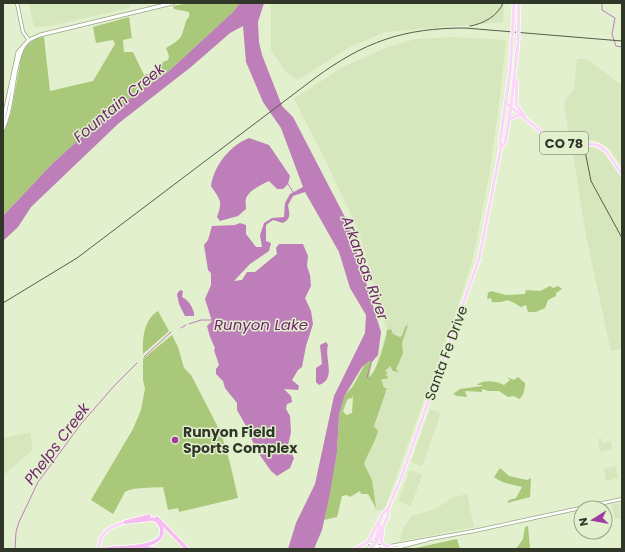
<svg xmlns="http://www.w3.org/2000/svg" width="625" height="552" font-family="Poppins,sans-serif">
	<rect width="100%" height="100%" fill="#e2f0cd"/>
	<g fill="#d6e6bd">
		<polygon points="29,3 132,3 129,8 50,26 34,27"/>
		<polygon points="271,3 504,3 503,22 385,32 348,48 298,80 286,72 271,50"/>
		<polygon points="453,37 506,40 499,104 489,176 474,253 461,297 384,510 375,511 371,479 364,464 372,426 374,372 387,331 359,232 324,157 294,99 341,68 388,47 416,39"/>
		<polygon points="577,59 587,59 622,85 622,166 608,147 594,140 569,138 564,102 574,89"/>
		<polygon points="591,146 604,153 622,179 622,349 611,351 586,236 572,147"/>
		<polygon points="430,409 441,413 422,466 411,462"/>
		<polygon points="31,432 32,450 3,476 3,438"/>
		<polygon points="601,438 602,443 611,441 612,449 600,452 598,439"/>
		<polygon points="616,466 618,478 606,481 604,469"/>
		<polygon points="410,470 422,475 411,506 398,501"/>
		<polygon points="467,494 474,527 400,541 403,528 412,516 436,509 451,498"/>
		<polygon points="622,503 622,518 615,519 612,505"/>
	</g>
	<g fill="#aac87a" fill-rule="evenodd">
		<path d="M190 3H240L233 12 169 71 108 114 87 132 84 131 86 133 52 164 3 216V133L11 113 22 53 28 44 37 38 44 37 50 91 93 81 115 44 113 40 96 43 93 27 129 17 132 38 123 40 124 52H133L144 75 160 70 163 62 168 60 169 56 166 48C183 38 181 38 186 21 188 17 190 18 189 12L174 9 173 6Z"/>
		<path d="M550 286 553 288 558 286 562 289 556 293V296L548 300 545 308 536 312H528L526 305 521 307C503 295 509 304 492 302L491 298 487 299 488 293 491 291 506 295 525 294 526 290 540 291Z"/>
		<path d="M158 311 169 331 143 354C142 339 144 319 158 311Z"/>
		<path d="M408 325 402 343 403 353 396 369 399 372 393 371 390 366 385 371 388 373 385 375 388 376 387 379H381L384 388H387L374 426 378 431C375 443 368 452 364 464L372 480 376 508 368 494H361L360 491 350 497 347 495 342 496 337 517 324 520 337 452 339 414 345 395 353 386 365 364 370 360 372 362 369 377C377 372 386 340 387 330L391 329 393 334 400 337 402 336 405 327ZM353 396 352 413 346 415 343 411 347 400 350 398 351 399Z"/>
		<path d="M172 335 178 347 184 368 191 375 221 433 230 463 238 498 179 512 178 508 168 510 163 487C155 488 131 487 125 492 123 495 116 510 113 514L91 500 133 429 141 410 145 389 143 380V359Z"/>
		<path d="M507 377 514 380 518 377 525 383C525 388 524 396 519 399L514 396 508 397 499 391H488L482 389V392L465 391 467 397 457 396 453 394 460 389 482 386V385H477C483 379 497 381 504 385L510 380Z"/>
		<path d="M500 468 509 476 527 480 531 478 530 497 507 503 509 500 516 498 522 487C511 484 503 484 494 477Z"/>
		<polygon points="528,526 530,549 516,549 523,539 525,527"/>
		<polygon points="457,539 460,549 411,549"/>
	</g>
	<g fill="#bd7eb9">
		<path d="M240 3H264L258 22 259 42 262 55 282 106 293 117 348 223 381 332 378 355 372 362 369 361 362 367 345 395 339 414 337 452 329 498 322 530 314 549H288L296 523 315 484 334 396 365 333 366 315 350 288 339 252 305 192 293 196 288 205C289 213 292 218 283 223L273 220 266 225V241L271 243 269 251 250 264 234 281 242 280 247 272H255L277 254 276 248 279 244H303L308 256 307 266 310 275 311 286 305 298 311 311 313 324 306 346 302 367 298 370 292 380 299 386 298 390 284 389 291 396 292 402 287 404 286 409 290 416 291 432 288 446 294 458 290 468 277 476 271 471 257 451 251 438 246 432V426L237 410V403L225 388 223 381 216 374V369L219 365 214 350 215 348 210 337 207 326 212 321 205 299 211 285V273L208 270 204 245 208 240 212 226 235 225 240 223 246 225V234L256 247H262L260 235 264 223 272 218 284 217 285 203 290 194 303 187 281 128 263 102 246 62 243 26 230 33 191 67 119 123 31 207 18 227 3 241V216L52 164 86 133 108 114 169 71 233 12Z"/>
		<path d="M249 138 269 145 290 176 288 184 283 189H277L269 181C262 184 248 191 246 199 245 201 246 206 246 209L238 216 220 221 217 217C223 200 220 200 211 186 214 166 229 146 249 138Z"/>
		<path d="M180 290 183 291 182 297C188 299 195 310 194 316H185L179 304 177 294Z"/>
		<path d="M326 342 328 345C324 358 337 379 319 385L316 382V368L322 364 320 345Z"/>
	</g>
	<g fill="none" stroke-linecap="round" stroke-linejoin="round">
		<g stroke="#bd7eb9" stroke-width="1">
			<polyline points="602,3 602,10 615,18 612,34 616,46 622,47"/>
			<polyline points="288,184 293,192"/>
			<polyline points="189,324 201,320 212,320"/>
			<polyline points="181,328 186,325"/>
			<polyline points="144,357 171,332"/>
			<polyline points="369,379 367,377 371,362"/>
			<polyline points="15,549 16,532 19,522 38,482 81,424 114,386 137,363"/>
		</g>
		<defs>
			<g id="tertiary">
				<polyline points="17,3 23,32 29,40"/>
				<polyline points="368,542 379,549"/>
				<polyline points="374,545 385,547 474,531 622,499"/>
				<polyline points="392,549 427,540"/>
			</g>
			<g id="secondary">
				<polyline points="3,121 18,52 29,40 40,35 173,3"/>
				<path d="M3 129C15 103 11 71 24 45"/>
			</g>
			<g id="primary">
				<polyline points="517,81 516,105 525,116"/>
				<polyline points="506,103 550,139 562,142 598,145 606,151 622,174"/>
				<polyline points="509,119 520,115"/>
				<polyline points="501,147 505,143 511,108 518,42"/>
				<polyline points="382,530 383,532 381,541 385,546 389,546"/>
				<polyline points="374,545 380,525"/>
				<path d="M99 549C99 531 112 526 126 522"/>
				<polyline points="355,549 368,542 384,512 388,509"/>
				<polyline points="370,549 377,541 388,515 388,509 400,481 479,259 501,147 500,141 510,72 512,41"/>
				<polyline points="392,549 393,549"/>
			</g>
			<g id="motorway">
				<polyline points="157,518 187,549"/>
				<polyline points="126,522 149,516"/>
				<polyline points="137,547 156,549"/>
				<path d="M114 548C126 547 161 548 162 532 162 526 159 522 154 519L126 522"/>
				<polyline points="106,549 115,548"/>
			</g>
		</defs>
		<use href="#tertiary" stroke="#99a685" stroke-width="4"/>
		<use href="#secondary" stroke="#99a685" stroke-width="4.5"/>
		<use href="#primary" stroke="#fff" stroke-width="4.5"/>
		<use href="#motorway" stroke="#fff" stroke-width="5"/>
		<use href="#tertiary" stroke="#fff" stroke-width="2.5"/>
		<use href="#secondary" stroke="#fff" stroke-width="3"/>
		<use href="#primary" stroke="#fad6f7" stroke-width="3"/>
		<use href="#motorway" stroke="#f6bbf2" stroke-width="3.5"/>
		<g stroke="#555d4b" stroke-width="1">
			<path d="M470 26C483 24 498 16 503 3"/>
			<polyline points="585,151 591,181 622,238"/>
			<path d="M3 303 77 258 315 78C364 42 403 28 465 28L622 41"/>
		</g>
		<defs>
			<g id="primary-bridge">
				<polyline points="512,41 514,3"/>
				<polyline points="518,42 519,3"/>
			</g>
		</defs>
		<use href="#primary-bridge" stroke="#fff" stroke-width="4.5" stroke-linecap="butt"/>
		<use href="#primary-bridge" stroke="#fad6f7" stroke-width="3"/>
	</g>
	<circle fill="#a23b9f" stroke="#e2f0cd" stroke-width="1.5" cx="175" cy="440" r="4"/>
	<g text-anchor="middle" stroke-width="3" stroke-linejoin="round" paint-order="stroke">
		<rect fill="#e2f0cd" stroke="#656e5a" stroke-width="1" x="540" y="132" width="48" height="22" rx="3"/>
		<g font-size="13" font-weight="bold" fill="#303628">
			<text x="564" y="148">CO 78</text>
		</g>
		<g font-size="14" fill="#303628" stroke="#e2f0cd">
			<text transform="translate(446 353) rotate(-70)" y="5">Santa Fe Drive</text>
		</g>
		<g font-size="14" font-weight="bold" fill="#303628" stroke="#e2f0cd" text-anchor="start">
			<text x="183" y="437">Runyon Field<tspan x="183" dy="16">Sports Complex</tspan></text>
		</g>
		<g font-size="15" font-style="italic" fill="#71266f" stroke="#e2f0cd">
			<text transform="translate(119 103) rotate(-40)" y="5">Fountain Creek</text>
			<text transform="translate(365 268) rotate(70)" y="5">Arkansas River</text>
			<text x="261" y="330">Runyon Lake</text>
			<text transform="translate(57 444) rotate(-53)" y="5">Phelps Creek</text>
		</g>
	</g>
	<rect width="625" height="552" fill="none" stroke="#303628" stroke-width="8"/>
	<g transform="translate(593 520) rotate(259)"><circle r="19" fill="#e2f0cd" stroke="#9ba68b"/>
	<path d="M0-3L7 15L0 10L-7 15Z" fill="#a23b9f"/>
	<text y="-6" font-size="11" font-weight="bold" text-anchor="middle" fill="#303628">N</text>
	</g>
</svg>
